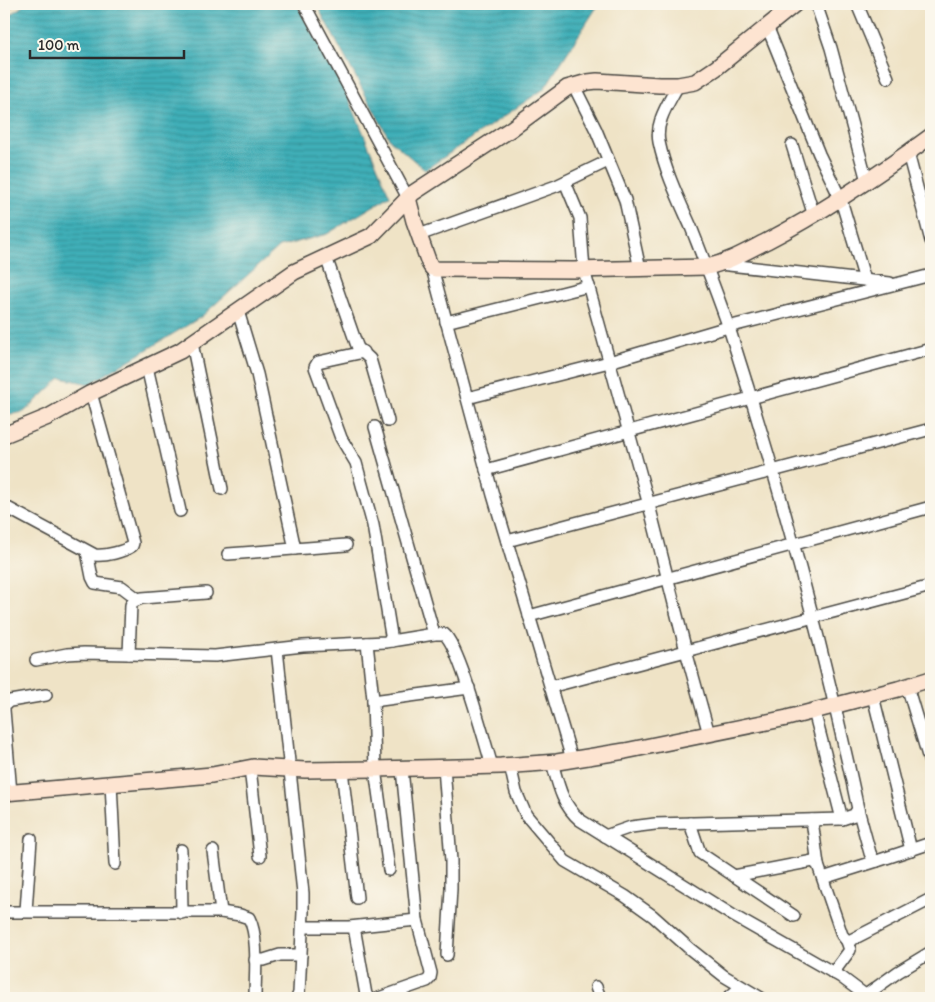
<svg xmlns="http://www.w3.org/2000/svg" width="935" height="1002" font-family="Itim,sans-serif">
	<defs>
		<pattern id="water-rules" width="6" height="5" patternUnits="userSpaceOnUse" patternTransform="scale(1.25)"><rect width="6" height="5" fill="#3fafb8"/><path d="M0 2.5h6" fill="none" stroke="#358f96"/></pattern>
	</defs>
	<rect width="100%" height="100%" fill="#fbf7ec"/>
	<filter id="ink" filterUnits="userSpaceOnUse"><feTurbulence type="fractalNoise" baseFrequency=".02" numOctaves="2"/><feDisplacementMap in="SourceGraphic" scale="10" xChannelSelector="R" yChannelSelector="G"/><feConvolveMatrix kernelMatrix="1 2 1 2 8 2 1 2 1" color-interpolation-filters="sRGB"/></filter>
	<filter id="wash" filterUnits="userSpaceOnUse"><feTurbulence type="fractalNoise" baseFrequency=".0096" numOctaves="4" result="noise"/><feDisplacementMap in="SourceGraphic" scale="20" xChannelSelector="R" yChannelSelector="G"/><feGaussianBlur stdDeviation="1.12" result="paint"/><feColorMatrix in="noise" values="0 0 0 0 0 0 0 0 0 0 0 0 0 0 0 0 0 1.4 0 .05"/><feComposite in="paint" operator="in"/></filter>
	<g filter="url(#wash)">
		<rect width="100%" height="100%" fill="#efe3c6"/>
		<g fill="url(#water-rules)" stroke="#356d72">
			<polygon points="25,4 297,4 346,92 390,196 327,234 279,247 201,317 90,384 61,378 24,412 4,415 4,20"/>
			<polygon points="316,4 601,4 595,10 544,89 425,170 390,140"/>
		</g>
	</g>
	<g filter="url(#ink)">
		<g fill="none" stroke-linecap="round" stroke-linejoin="round">
			<defs>
				<g id="street">
					<polyline points="304,4 408,198"/>
					<polyline points="816,4 831,48 867,181"/>
					<polyline points="857,4 888,78"/>
					<polyline points="4,5 5,4"/>
					<polyline points="767,26 819,154 841,200 865,280"/>
					<polyline points="574,86 596,130 625,200 640,269"/>
					<polyline points="792,145 814,216"/>
					<polyline points="908,153 931,241"/>
					<polyline points="565,182 580,218 584,270 649,505 686,651 709,734"/>
					<polyline points="419,235 556,186 608,161"/>
					<polyline points="326,257 356,343 358,348 370,359 388,421"/>
					<polyline points="720,264 890,283"/>
					<polyline points="432,268 493,495 572,759"/>
					<polyline points="238,311 257,374 295,549"/>
					<polyline points="446,322 589,286"/>
					<polyline points="192,343 222,489"/>
					<polyline points="364,352 318,362 315,367 341,438 356,463 373,525 392,641"/>
					<polyline points="147,367 180,511"/>
					<polyline points="467,398 609,362 728,327 931,275"/>
					<polyline points="375,427 434,634"/>
					<polyline points="486,470 931,349"/>
					<path d="M4 506 95 555C106 556 123 552 132 546L133 543 91 393"/>
					<polyline points="507,541 931,429"/>
					<polyline points="87,552 92,577 95,583 122,587 138,599"/>
					<polyline points="228,554 346,545"/>
					<polyline points="529,616 931,507"/>
					<polyline points="367,643 373,699 375,769 389,870"/>
					<polyline points="277,649 303,893 303,912 299,993 297,998"/>
					<polyline points="129,654 131,605 134,601 142,598 206,593"/>
					<path d="M36 660 67 654 84 653 215 656 303 646 385 642 434 634H444C459 645 485 743 492 766"/>
					<polyline points="907,686 931,766"/>
					<polyline points="550,687 931,586"/>
					<polyline points="873,696 911,850"/>
					<polyline points="373,701 469,688"/>
					<polyline points="4,708 4,705 10,701 46,695"/>
					<polyline points="4,710 11,793"/>
					<polyline points="814,711 842,819"/>
					<path d="M552 762C558 784 562 805 580 820L732 915 841 977 869 998"/>
					<polyline points="510,765 516,792 526,815 565,861 625,896 653,916 690,949 724,976 761,998"/>
					<polyline points="444,767 451,861 451,889 447,955"/>
					<polyline points="250,768 260,856"/>
					<polyline points="342,770 357,898"/>
					<polyline points="111,783 115,864"/>
					<polyline points="858,809 870,853 873,859 877,861 931,843"/>
					<polyline points="812,820 818,865"/>
					<polyline points="690,823 700,853 794,916"/>
					<path d="M605 836 631 827 655 824 842 819 854 815 858 809C824 649 781 490 731 334 719 298 705 263 691 227 679 200 665 171 659 142 655 121 669 103 678 85"/>
					<polyline points="181,850 182,913"/>
					<polyline points="213,851 221,912"/>
					<polyline points="734,876 813,861 818,865 842,935 847,941 851,940 931,899"/>
					<polyline points="823,878 877,861"/>
					<polyline points="26,911 31,839"/>
					<path d="M4 912H221L240 915 249 918C259 937 255 976 255 998"/>
					<polyline points="303,927 349,927 417,920"/>
					<polyline points="354,927 366,995 369,998"/>
					<polyline points="255,960 264,960 280,955 301,955"/>
					<polyline points="833,973 850,950 847,941"/>
					<polyline points="596,987 600,998"/>
					<polyline points="866,995 898,972 931,952"/>
					<polyline points="379,998 427,981 430,978 431,973 417,920 402,769"/>
					<polyline points="728,998 741,987"/>
				</g>
				<g id="secondary">
					<path d="M408 198 414 221 429 263 432 268 436 269 573 270 707 267C729 262 747 251 767 241 825 211 878 175 931 136"/>
					<polyline points="4,435 48,417 89,394 180,351 294,272 371,236 413,193 511,129 567,88 588,82 597,81 659,85 678,85 695,82 716,68 795,4"/>
					<polyline points="4,793 212,775 253,767 305,770 375,769 501,766 557,762 625,751 787,718 898,689 931,679"/>
				</g>
			</defs>
			<use href="#street" stroke="#484742" stroke-width="14"/>
			<use href="#secondary" stroke="#484742" stroke-width="18"/>
			<use href="#street" stroke="#fff" stroke-width="11"/>
			<use href="#secondary" stroke="#fde4d1" stroke-width="15"/>
		</g>
	</g>
	<rect width="935" height="1002" fill="none" stroke="#fbf7ec" stroke-width="20"/>
	<path d="M30 50v8h154v-8" fill="none" stroke="#2b2b2b" stroke-width="2.5"/>
	<text x="38" y="50" font-size="15" fill="#2b2b2b" stroke="#fbf7ec" stroke-width="4" paint-order="stroke">100 m</text>
</svg>
